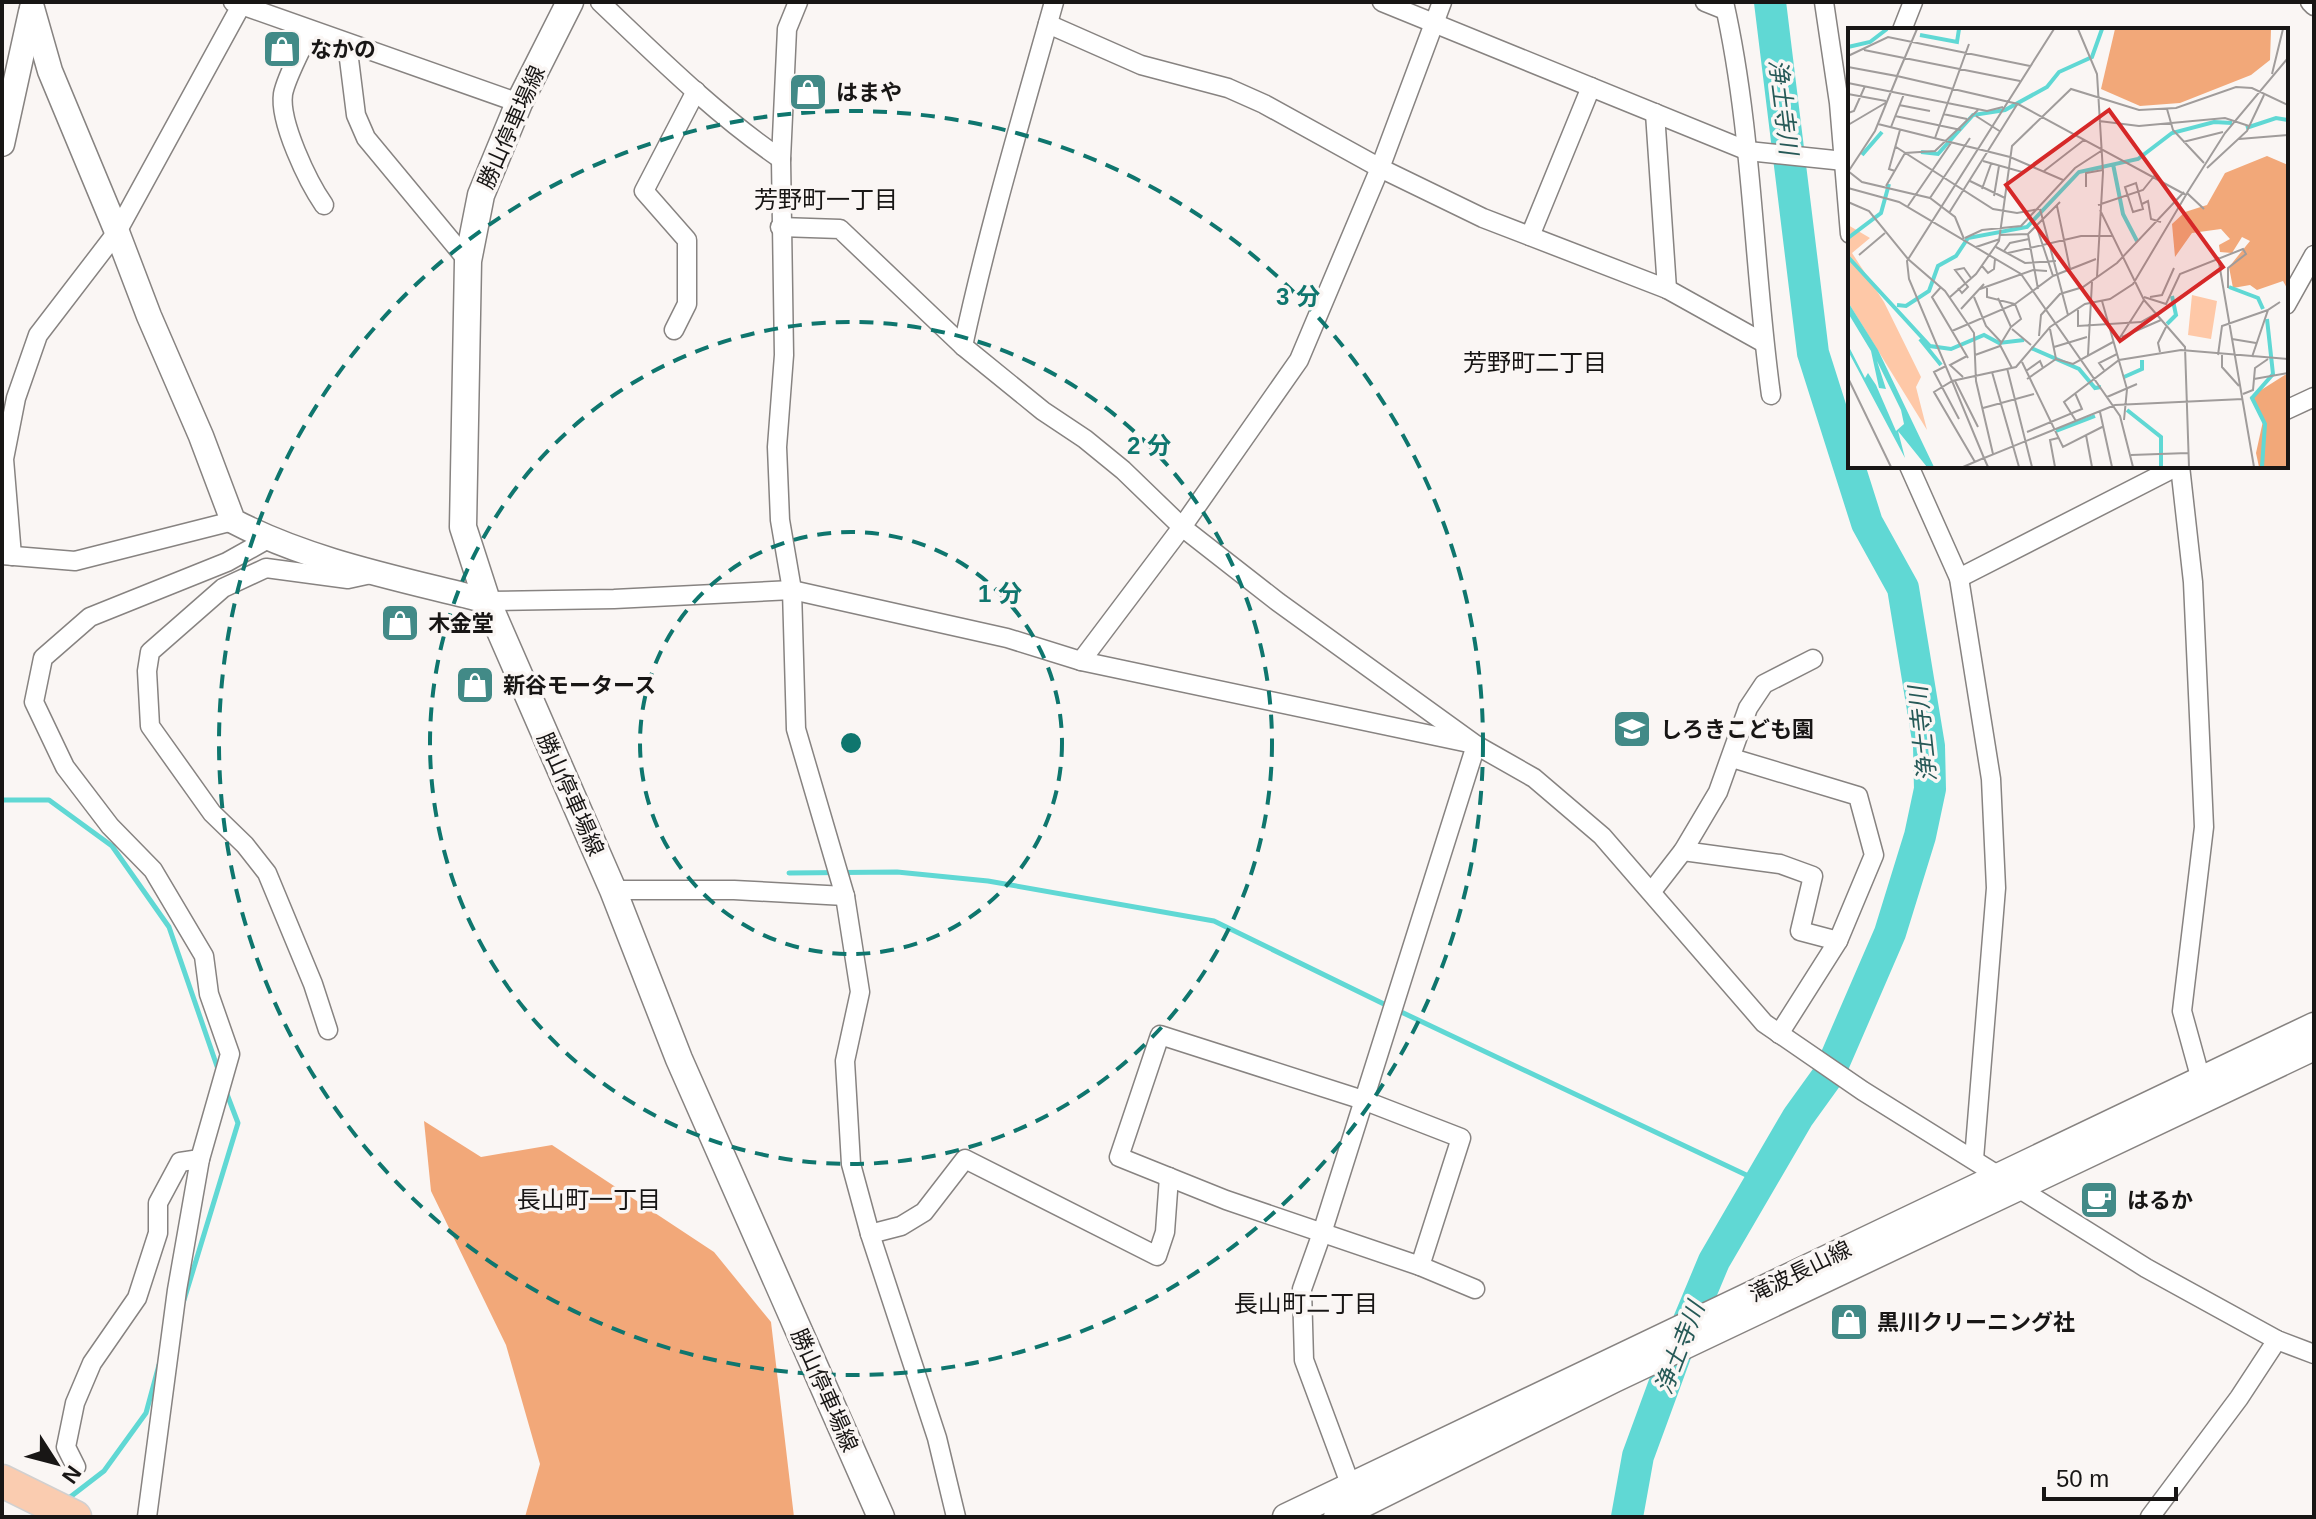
<svg xmlns="http://www.w3.org/2000/svg" width="2316" height="1519" font-family="Helvetica,'Noto Sans JP',sans-serif">
	<rect width="100%" height="100%" fill="#faf6f4"/>
	<polygon fill="#f2a879" points="424,1121 481,1157 552,1145 714,1252 771,1322 794,1517 525,1517 540,1464 506,1345 431,1191"/>
	<g fill="none" stroke-linecap="round" stroke-linejoin="round">
		<g stroke="#60d8d4" stroke-width="5">
			<polyline points="2,800 49,800 112,846 169,927 219,1072"/>
			<polyline points="789,873 897,872 988,881 1214,921 1388,1006"/>
			<polyline points="1397,1010 1759,1181"/>
			<polyline points="184,1300 238,1123 225,1089"/>
			<polyline points="65,1501 104,1471 146,1413 159,1365"/>
		</g>
		<polyline stroke="#60d8d4" stroke-width="32" points="1627,1517 1638,1456 1678,1347 1714,1261 1798,1117 1829,1074 1890,933 1920,836 1930,789 1929,746 1903,588 1867,523 1813,353 1770,2"/>
		<defs>
			<g id="minor">
				<polyline points="233,2 519,103"/>
				<path d="M600 2C658 57 715 114 781 159"/>
				<polyline points="798,2 787,29 781,159 784,355 777,447 780,520 792,590 796,729 845,896 860,992 845,1061 851,1164 870,1234 937,1438 956,1517"/>
				<polyline points="1382,2 1748,151 1844,161"/>
				<polyline points="1705,2 1725,10"/>
				<path d="M1724 2C1753 131 1753 265 1771 395"/>
				<polyline points="1824,2 1839,103 1850,234"/>
				<polyline points="2310,2 2314,6"/>
				<polyline points="1048,24 1141,65 1228,88 1264,104 1380,168 1483,218 1667,289 1764,343"/>
				<path d="M310 30C303 47 286 77 283 94 279 122 308 182 324 205"/>
				<polyline points="1902,30 1913,2"/>
				<polyline points="347,43 356,115 366,138 468,261"/>
				<polyline points="1655,113 1667,289"/>
				<polyline points="780,227 840,229 963,346 1043,411 1085,439 1123,470 1182,527 1278,602 1476,745 1534,778 1602,836 1764,1023 1863,1091 2146,1268 2277,1340 2314,1354"/>
				<polyline points="1530,236 1591,87"/>
				<polyline points="2286,305 2314,255"/>
				<polyline points="674,330 687,304 687,240 644,191 696,91"/>
				<path d="M963 346C988 230 1022 116 1054 2"/>
				<polyline points="2286,410 2314,397"/>
				<polyline points="1909,466 1959,578 1991,779 1996,888 1974,1159"/>
				<polyline points="2180,466 2193,582 2204,827 2182,1011 2201,1080"/>
				<polyline points="2,555 75,561 233,521"/>
				<polyline points="12,556 4,459 16,398 38,335 117,232 243,2"/>
				<polyline points="1959,578 2178,466"/>
				<polyline points="487,601 614,599 792,590 1007,638 1081,661 1469,743"/>
				<polyline points="1081,661 1182,527 1299,360 1380,168 1442,2"/>
				<polyline points="1732,758 1858,796 1874,855 1838,941 1779,1034"/>
				<polyline points="1683,851 1780,864 1813,876 1800,931 1838,941"/>
				<polyline points="613,890 734,890 845,896"/>
				<polyline points="1652,891 1683,851 1718,792 1748,708 1764,684 1813,659"/>
				<polyline points="328,1030 313,984 267,873 245,845 212,813 150,726 147,671 150,652 223,588 266,568 348,579 371,574"/>
				<polygon points="1160,1035 1363,1100 1461,1138 1420,1266 1226,1200 1119,1157"/>
				<polyline points="870,1234 901,1226 924,1212 965,1159 1157,1256 1165,1232 1169,1177"/>
				<polyline points="1420,1266 1475,1289"/>
				<polyline points="76,1467 66,1447 75,1403 92,1363 137,1298 158,1233 158,1203 180,1162 200,1159"/>
				<polyline points="1355,1497 1304,1360 1302,1289 1322,1233 1476,745"/>
				<polyline points="147,1517 177,1290 200,1159 230,1054 209,994 204,956 153,870 110,826 65,767 34,702 43,658 90,617 227,562 268,539"/>
				<polyline points="2150,1517 2239,1398 2277,1340"/>
			</g>
			<g id="tertiary">
				<path d="M32 8 50 71 117 232 149 316 201 436 233 521C311 562 402 579 487 601"/>
				<polyline points="2,144 31,12"/>
			</g>
			<g id="secondary">
				<polyline points="570,2 519,103 481,195 468,261 463,527 487,601 613,890 679,1059 881,1517"/>
				<polyline points="1286,1517 2314,1026"/>
				<polyline points="1337,1517 1614,1379 2314,1047"/>
			</g>
			<polyline id="trunk" points="2,1481 75,1517"/>
		</defs>
		<use href="#minor" stroke="#878381" stroke-width="21"/>
		<use href="#tertiary" stroke="#878381" stroke-width="27"/>
		<use href="#secondary" stroke="#878381" stroke-width="29"/>
		<use href="#trunk" stroke="#d1d0d0" stroke-width="35"/>
		<use href="#minor" stroke="#fff" stroke-width="18"/>
		<use href="#tertiary" stroke="#fff" stroke-width="24"/>
		<use href="#secondary" stroke="#fff" stroke-width="26"/>
		<use href="#trunk" stroke="#faccb0" stroke-width="32"/>
	</g>
	<g fill="none" stroke="#0f766e" stroke-width="4" stroke-dasharray="14 10">
		<circle cx="851" cy="743" r="211"/>
		<circle cx="851" cy="743" r="421"/>
		<circle cx="851" cy="743" r="632"/>
	</g>
	<defs>
		<symbol id="shop-square" viewBox="-11 -11 22 22"><rect x="-9" y="-9" width="18" height="18" rx="4" fill="#428a87" stroke="#faf6f4"/><path d="M-5-2.5h2.3a2.7 3.5 0 0 1 5.4 0H5L5.5 6h-11ZM-1.5-2.5h3a1.5 2.3 0 0 0-3 0Z" fill="#fff"/></symbol>
		<symbol id="school-square" viewBox="-11 -11 22 22"><rect x="-9" y="-9" width="18" height="18" rx="4" fill="#428a87" stroke="#faf6f4"/><path d="M0-5L7-2L0 1L-7-2ZM-4 1L0 2.5L4 1V4Q0 6-4 4Z" fill="#fff"/></symbol>
		<symbol id="cafe-square" viewBox="-11 -11 22 22"><rect x="-9" y="-9" width="18" height="18" rx="4" fill="#428a87" stroke="#faf6f4"/><path d="M-5.5-4.5H6V0H3Q3 3.5 0 3.5H-2.5Q-5.5 3.5-5.5 0ZM3-3.2v2h1.7v-2ZM-6 4.5H4V6H-6Z" fill="#fff"/></symbol>
	</defs>
	<g fill-rule="evenodd">
		<use href="#shop-square" x="260" y="27" width="44" height="44"/>
		<use href="#shop-square" x="786" y="70" width="44" height="44"/>
		<use href="#shop-square" x="378" y="601" width="44" height="44"/>
		<use href="#shop-square" x="453" y="663" width="44" height="44"/>
		<use href="#school-square" x="1610" y="707" width="44" height="44"/>
		<use href="#cafe-square" x="2077" y="1178" width="44" height="44"/>
		<use href="#shop-square" x="1827" y="1300" width="44" height="44"/>
	</g>
	<g text-anchor="middle" stroke-width="7" stroke-linejoin="round" paint-order="stroke">
		<g font-size="22" font-weight="bold" fill="#181615" stroke="#faf6f4" text-anchor="start">
			<text x="310" y="57">なかの</text>
			<text x="836" y="100">はまや</text>
			<text x="428" y="631">木金堂</text>
			<text x="503" y="693">新谷モータース</text>
			<text x="1660" y="737">しろきこども園</text>
			<text x="2127" y="1208">はるか</text>
			<text x="1877" y="1330">黒川クリーニング社</text>
		</g>
		<g font-size="22" fill="#181615" stroke="#faf6f4">
			<text transform="translate(511 127) rotate(-66)" y="8">勝山停車場線</text>
			<text transform="translate(571 794) rotate(66)" y="8">勝山停車場線</text>
			<text transform="translate(1800 1271) rotate(-26)" y="8">滝波長山線</text>
			<text transform="translate(825 1390) rotate(66)" y="8">勝山停車場線</text>
		</g>
		<g font-size="24" font-style="italic" fill="#265957" stroke="#faf6f4">
			<text transform="translate(1783 107) rotate(83)" y="8">浄土寺川</text>
			<text transform="translate(1923 734) rotate(-96)" y="8">浄土寺川</text>
			<text transform="translate(1680 1348) rotate(-69)" y="8">浄土寺川</text>
		</g>
		<g font-size="24" fill="#181615" stroke="#faf6f4">
			<text x="826" y="208">芳野町一丁目</text>
			<text x="1535" y="371">芳野町二丁目</text>
			<text x="589" y="1208">長山町一丁目</text>
			<text x="1306" y="1312">長山町二丁目</text>
		</g>
	</g>
	<g transform="translate(1848 28)">
		<rect width="440" height="440" fill="#faf6f4"/>
		<path d="M0 197 22 210 4 225 36 274 73 349 68 359 79 402 0 274ZM344 267 369 273 363 311 340 307Z" fill="#fec8a7"/>
		<path d="M267 1H423L422 32 403 47 332 75 292 78 253 61ZM419 128 440 137V262L435 253 409 262 402 257 385 260 381 239 402 213 394 209 384 225 372 224 371 217 382 211 373 201 344 205 327 229 324 196 337 184 359 177 377 145ZM440 345V439H411L408 425 415 393 402 369Z" fill="#f2a879"/>
		<path d="M0 274 30 322 86 439H79L50 403 57 430 0 323V317L17 350 20 345 28 357 48 403 56 396 53 382 29 333 38 361 31 360 23 323 0 285Z" fill="#60d8d4"/>
		<path fill="none" stroke="#60d8d4" stroke-width="4" d="M72 7 109 14 111 1M0 19 22 14 39 1M398 100 428 90 440 92M73 124 90 126 125 87 157 82 199 59 211 44 244 29 254 1M14 127 34 104M265 136 275 186 289 213M0 210 33 185 41 156M0 229 82 318 103 321 136 307 151 315 176 312M381 259 410 270 415 281M49 277 58 278 81 263 90 238 108 228 120 210 179 199 231 144 290 131 324 105 366 94 384 95M319 296 328 287 324 268M72 311 93 337M183 320 231 341 247 360 253 359M276 349 294 341V332M279 382 313 409V439M208 403 247 388M414 439 417 396 404 370 425 346 419 291"/>
		<path fill="none" stroke="#a09c9b" stroke-width="2" d="M230 1 249 46 255 144 249 249M16 22 172 53M0 28 40 9 182 38M0 39 49 48 69 1M424 46 435 1M49 48 170 76 338 167 285 256 262 271 237 276 202 299 168 339 104 353 136 430 115 439M0 55 139 83 155 79M0 66 38 73M51 77 82 83M319 81 325 102 356 135M0 85 6 83 17 58M95 86 119 91M47 88 113 102M128 88 153 104M251 93 291 98 377 90 401 98M30 96 162 129 215 152M0 97 39 74M43 99 56 66M87 110 121 16M391 111 440 107M335 114 375 104M48 119 145 181 169 185 191 181M135 133 174 144 187 138M359 140 399 103 416 67M0 143 14 154 82 170 107 189 116 211M47 143 41 141 52 102M196 143 236 112M0 144 27 103 49 49M122 153 157 170M288 155 295 181 285 184 277 159ZM38 158 57 125 87 123 130 82M238 159V145L255 142M0 160 51 174 173 246 272 388 285 439M134 161 143 136M146 168 151 138M82 170 122 110M0 174 21 183 60 231 97 263 126 305 128 353 145 426M294 176 300 173 303 191 313 194M250 177 295 162 307 147M60 178 103 115M209 178 222 241M192 181 220 287M356 181 339 165 377 105 440 30M252 182 296 272 271 311M101 185 170 75M188 197 205 248M180 206 190 261M152 207 180 206 212 174M117 210 134 202 173 198 227 140 253 123M128 219 152 211M148 219 177 235 208 233M156 223 162 215 181 211M160 225 233 208H264M11 227 37 205M370 229 406 439M134 238 140 245 146 241 147 231M93 259 84 269 120 330M110 260 114 265 120 259 107 242 116 240 123 250M139 260V269L167 276 173 291 163 299M132 261 185 242 199 243M102 269 128 246 151 213 164 118 223 61 291 82 328 80 388 59 404 60 440 77M126 269 138 298 153 314M296 269 318 276 332 246 395 221 398 226 380 240V260M302 269 314 267 326 240M150 270 163 299 152 317 164 340M296 272 337 319 341 439M254 273 279 361 276 392M113 281 136 256M230 282V298L293 294 309 285M164 301 183 317M202 301 208 331M104 303 167 276 205 248 248 231M191 308 193 287 212 266 235 259 269 235 336 164M274 309 313 292M384 311 408 315M206 319 239 309M312 324 310 315 318 299M127 327 152 318M240 327 244 254M370 327 374 298 420 282M374 327V339L391 358M404 329 420 282 432 274M208 331 225 336 265 314M174 334 215 419 256 398M98 338 86 344 111 391M159 340 184 439M256 342 251 335 269 326M178 343 192 333 195 340M144 344 171 439M115 349 102 337 119 328M0 350 43 439M179 351 208 331M406 351 440 345M107 353 130 399M395 366 405 362 407 340 420 331M259 369 289 356M135 380 186 366M252 384 264 439M228 393 216 374 271 332 333 322 440 331M179 404 234 381 227 365M238 407 244 439M283 427 340 425M127 434 86 364 104 353 61 251 59 233 206 1M140 439 136 430 267 377 395 371M207 439 202 412 210 410"/>
		<path fill="#d62828" fill-opacity="0.15" stroke="#d62828" stroke-width="4" d="M261 82 375 239 272 313 158 157Z"/>
		<rect width="440" height="440" fill="none" stroke="#181615" stroke-width="4"/>
	</g>
	<circle cx="851" cy="743" r="12" fill="#0f766e" stroke="#faf6f4" stroke-width="4"/>
	<g font-size="24" text-anchor="middle" font-weight="bold" fill="#0f766e" stroke="#faf6f4" stroke-width="7" stroke-linejoin="round" paint-order="stroke">
		<text x="1298" y="305">3 分</text>
		<text x="1149" y="454">2 分</text>
		<text x="1000" y="602">1 分</text>
	</g>
	<rect width="2316" height="1519" fill="none" stroke="#181615" stroke-width="8"/>
	<g transform="translate(56 1463) rotate(126)" stroke="#faf6f4" stroke-width="6" paint-order="stroke">
	<path d="M0-6L14 30L0 20L-14 30Z" fill="#181615"/>
	<text y="-12" font-size="22" font-weight="bold" text-anchor="middle" fill="#181615">N</text>
	</g>
	<path d="M2044 1487v12h132v-12" fill="none" stroke="#181615" stroke-width="4"/>
	<text x="2056" y="1487" font-size="24" fill="#181615" stroke="#faf6f4" stroke-width="6" paint-order="stroke">50 m</text>
</svg>
